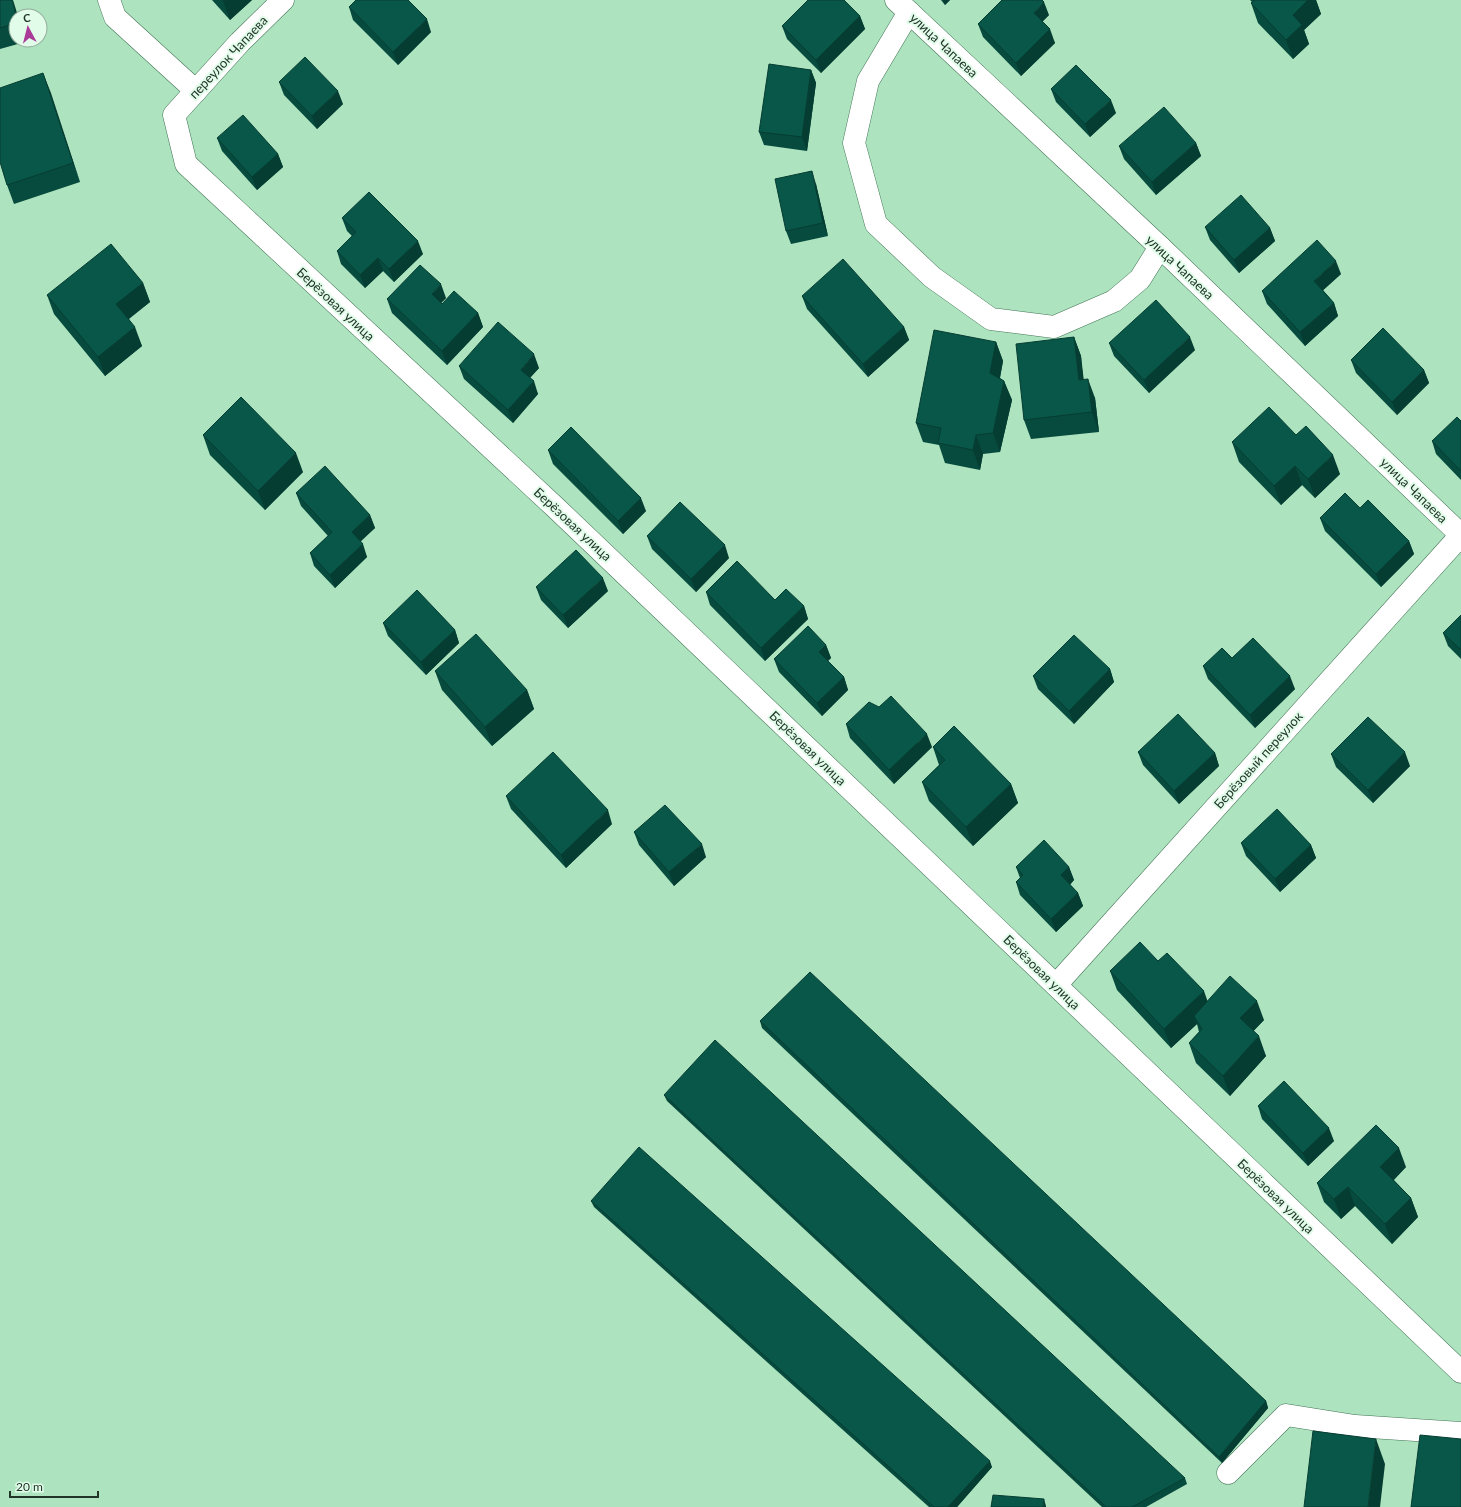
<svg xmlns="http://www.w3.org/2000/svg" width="1461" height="1507" font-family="Lato,sans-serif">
	<rect width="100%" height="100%" fill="#ade3bf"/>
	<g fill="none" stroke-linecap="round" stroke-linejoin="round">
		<defs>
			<g id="minor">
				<polyline points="109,0 115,17 196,91"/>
				<polyline points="283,0 240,42 174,115 186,164 556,508 1461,1372"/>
				<polyline points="896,0 1160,247 1461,535"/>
				<polyline points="909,12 868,81 854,143 876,224 932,277 991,319 1054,327 1114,301 1140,279 1160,247"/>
				<polyline points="1056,985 1461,535"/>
				<polyline points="1228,1473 1286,1415 1355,1426 1461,1433"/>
			</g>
		</defs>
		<use href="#minor" stroke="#437556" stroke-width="23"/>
		<use href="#minor" stroke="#fff" stroke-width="22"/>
	</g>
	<g fill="#074b3e">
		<polygon points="0,0 16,16 16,40 25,40 25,42 0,49"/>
		<polygon points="212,0 252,0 230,20"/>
		<polygon points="941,0 950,0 945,5"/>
		<polygon points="1250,0 1316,0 1321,14 1304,30 1309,44 1293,59 1258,23 1251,3 1252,2"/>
		<polygon points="349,7 431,32 398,65 353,20"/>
		<polygon points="1049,15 1042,22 1055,43 1021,76 983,37 978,24"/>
		<polygon points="860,16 865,29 821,73 787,39 782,26"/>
		<polygon points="811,70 816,83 807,151 764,145 759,132"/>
		<polygon points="43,73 80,182 14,204 7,185"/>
		<polygon points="279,82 343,104 317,129 284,95"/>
		<polygon points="1051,89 1116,113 1090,137 1056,102"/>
		<polygon points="217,138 278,154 283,167 257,190 222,151"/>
		<polygon points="1196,143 1201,156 1156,195 1124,159 1119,146"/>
		<polygon points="816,184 828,236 791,244 786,231"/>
		<polygon points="342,218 423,254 394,282 383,271 365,288 341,264 337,251 352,236 347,231"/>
		<polygon points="1205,227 1270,228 1275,241 1239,273 1210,240"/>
		<polygon points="1341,274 1323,290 1334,303 1338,316 1305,346 1267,304 1262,291"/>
		<polygon points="143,283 150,302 129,319 142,346 105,376 54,314 47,295"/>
		<polygon points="802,296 904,327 909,340 868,377 807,309"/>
		<polygon points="446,298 441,303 442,304 478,313 483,327 447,365 392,313 387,299"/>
		<polygon points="1074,337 1081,356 1083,379 1095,398 1099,432 1031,439 1024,420"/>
		<polygon points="996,342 1003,361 1000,378 1004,381 1012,400 1000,452 983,454 980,470 945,463 939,445 923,442 916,423"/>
		<polygon points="1109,343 1195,350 1149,393 1114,356"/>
		<polygon points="1351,360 1424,370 1429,383 1397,415 1356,373"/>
		<polygon points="459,366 539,368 530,378 538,394 513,423 464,379"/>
		<polygon points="1461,421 1461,480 1436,454 1432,441"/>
		<polygon points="203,435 303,472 265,510 210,455"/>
		<polygon points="1296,435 1340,474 1315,498 1302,485 1281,505 1239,462 1232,442"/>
		<polygon points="548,450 646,511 623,534 553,464"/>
		<polygon points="296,493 370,515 375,528 360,541 367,557 335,588 314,566 310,553 328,536 301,506"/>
		<polygon points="1360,508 1409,541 1414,554 1381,587 1325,531 1320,518"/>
		<polygon points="647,536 729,558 696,592 652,549"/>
		<polygon points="536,587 608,591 568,628 541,600"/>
		<polygon points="706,592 775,600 804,606 808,619 765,661 710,605"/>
		<polygon points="1461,615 1461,659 1448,646 1443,633"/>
		<polygon points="383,623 455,630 459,643 426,675 388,636"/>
		<polygon points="826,645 831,658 828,661 844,677 848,690 822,716 779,672 774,659"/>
		<polygon points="1232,658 1295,689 1255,728 1208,679 1203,666"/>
		<polygon points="1110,669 1114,682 1074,724 1038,689 1033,676"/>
		<polygon points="435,671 527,690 534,709 492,746 442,690"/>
		<polygon points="846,724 932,747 894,784 850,738"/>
		<polygon points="933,747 1011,784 1018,803 973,846 929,801 922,782 939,765"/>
		<polygon points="1138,752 1215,753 1219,766 1179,804 1143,765"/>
		<polygon points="1331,754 1410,766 1373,803 1336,767"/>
		<polygon points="506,796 612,824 566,868 511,809"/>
		<polygon points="634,832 706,857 674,886 639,845"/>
		<polygon points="1241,843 1311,845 1316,858 1280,892 1246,856"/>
		<polygon points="1016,867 1069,867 1074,880 1070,885 1078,893 1083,906 1056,932 1020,895 1016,882 1020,878"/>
		<polygon points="1158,961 1207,1001 1264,1020 1253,1031 1266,1056 1230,1096 1196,1063 1189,1043 1199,1032 1197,1024 1171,1048 1117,990 1110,971"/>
		<polygon points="760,1021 1266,1401 1268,1408 1222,1463 762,1028"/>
		<polygon points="664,1095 1185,1478 1187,1484 1146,1507 1102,1507 667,1101"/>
		<polygon points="1258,1106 1334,1141 1308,1166 1262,1119"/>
		<polygon points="1406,1167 1394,1180 1411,1198 1418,1217 1392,1244 1355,1206 1341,1219 1324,1202 1317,1183"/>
		<polygon points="591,1201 992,1467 957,1507 929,1507 594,1207"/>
	</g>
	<g fill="#063d32">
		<polygon points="12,0 13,0 18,16 16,16"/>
		<polygon points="223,0 252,0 230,20 223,1"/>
		<polygon points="943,0 950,0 945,5"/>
		<polygon points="1308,0 1316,0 1321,14 1304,30 1309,44 1293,59 1286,40 1293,15"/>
		<polygon points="1044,2 1049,15 1038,26 1034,13"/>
		<polygon points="860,16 865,29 821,73 816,60"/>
		<polygon points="427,19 431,32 398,65 393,52"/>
		<polygon points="1050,29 1055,43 1021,76 1016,63"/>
		<polygon points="811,70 816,83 807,151 802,137"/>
		<polygon points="43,73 51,93 80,182 73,163"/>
		<polygon points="338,91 343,104 317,129 312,116"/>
		<polygon points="1111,100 1116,113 1090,137 1085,124"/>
		<polygon points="1196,143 1201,156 1156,195 1152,182"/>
		<polygon points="278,154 283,167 257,190 252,177"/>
		<polygon points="812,171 816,184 828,236 823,223"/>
		<polygon points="1270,228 1275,241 1239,273 1234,260"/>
		<polygon points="418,241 423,254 394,282 389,269"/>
		<polygon points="378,258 383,271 365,288 360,275"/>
		<polygon points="1336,261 1341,274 1319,294 1314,281"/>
		<polygon points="143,283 150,302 123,323 116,304"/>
		<polygon points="441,284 446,298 437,307 432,294"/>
		<polygon points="1334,303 1338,316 1305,346 1300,332"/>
		<polygon points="478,313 483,327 447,365 442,351"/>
		<polygon points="135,327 142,346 105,376 98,357"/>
		<polygon points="904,327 909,340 868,377 863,364"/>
		<polygon points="1074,337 1081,356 1086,399 1079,380"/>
		<polygon points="1190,337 1195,350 1149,393 1144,380"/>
		<polygon points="996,342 1003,361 997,393 990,373"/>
		<polygon points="534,354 539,368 525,383 521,370"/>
		<polygon points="1424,370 1429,383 1397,415 1392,402"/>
		<polygon points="1088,379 1095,398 1099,432 1092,412"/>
		<polygon points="534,381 538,394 513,423 508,410"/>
		<polygon points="1004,381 1012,400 1000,452 993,433"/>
		<polygon points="976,435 983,454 980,470 973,450"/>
		<polygon points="296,453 303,472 265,510 258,491"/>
		<polygon points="1333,455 1340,474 1315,498 1308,479"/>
		<polygon points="1295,466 1302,485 1281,505 1274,486"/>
		<polygon points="641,498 646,511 623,534 618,521"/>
		<polygon points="370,515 375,528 357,545 352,532"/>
		<polygon points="1409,541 1414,554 1381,587 1376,574"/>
		<polygon points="363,544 367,557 335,588 330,575"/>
		<polygon points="725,545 729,558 696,592 691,579"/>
		<polygon points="603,578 608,591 568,628 563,615"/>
		<polygon points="804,606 808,619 765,661 761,648"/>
		<polygon points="455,630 459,643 426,675 421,662"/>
		<polygon points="826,645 831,658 823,665 819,652"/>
		<polygon points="1110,669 1114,682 1074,724 1069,711"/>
		<polygon points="1290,676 1295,689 1255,728 1250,715"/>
		<polygon points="844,677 848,690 822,716 817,703"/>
		<polygon points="527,690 534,709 492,746 485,727"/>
		<polygon points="927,734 932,747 894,784 889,770"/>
		<polygon points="1405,752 1410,766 1373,803 1368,790"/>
		<polygon points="1215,753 1219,766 1179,804 1174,791"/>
		<polygon points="1011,784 1018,803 973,846 966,827"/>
		<polygon points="608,810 612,824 566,868 561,855"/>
		<polygon points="702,844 706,857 674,886 669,872"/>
		<polygon points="1311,845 1316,858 1280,892 1275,879"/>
		<polygon points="1069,867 1074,880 1066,888 1061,875"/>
		<polygon points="1078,893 1083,906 1056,932 1051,919"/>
		<polygon points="1204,991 1211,1011 1194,1016 1197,1024 1171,1048 1164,1029"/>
		<polygon points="1257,1001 1264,1020 1247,1038 1240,1018"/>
		<polygon points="1259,1036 1266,1056 1230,1096 1223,1076"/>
		<polygon points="1329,1128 1334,1141 1308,1166 1303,1153"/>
		<polygon points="1399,1148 1406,1167 1387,1186 1380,1167"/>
		<polygon points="1348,1187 1355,1206 1341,1219 1334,1199"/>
		<polygon points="1411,1198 1418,1217 1392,1244 1385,1224"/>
		<polygon points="1266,1401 1268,1408 1222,1463 1219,1457"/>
		<polygon points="1376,1439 1385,1464 1380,1507 1368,1507"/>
		<polygon points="990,1461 992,1467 957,1507 948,1507"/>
		<polygon points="1044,1499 1046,1506 1046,1507 1043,1507"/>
	</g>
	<g fill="#085748" stroke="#063d32">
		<polygon points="0,0 12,0 16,16 16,23 0,28"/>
		<polygon points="356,0 408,0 427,19 393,52 349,7"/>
		<polygon points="808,0 844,0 860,16 816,60 782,26"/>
		<polygon points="1002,0 1042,0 1044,2 1034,13 1050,29 1016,63 978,24"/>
		<polygon points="1255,0 1308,0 1293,15 1302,25 1286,40 1251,3"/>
		<polygon points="305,57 338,91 312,116 279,82"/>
		<polygon points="769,64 811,70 802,137 759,132"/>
		<polygon points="1076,65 1111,100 1085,124 1051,89"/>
		<polygon points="43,73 73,163 7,185 0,162 0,88"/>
		<polygon points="1164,107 1196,143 1152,182 1119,146"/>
		<polygon points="243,115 278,154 252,177 217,138"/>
		<polygon points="812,171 823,223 786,231 775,179"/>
		<polygon points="369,192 418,241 389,269 378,258 360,275 337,251 356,232 342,218"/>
		<polygon points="1241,195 1270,228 1234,260 1205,227"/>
		<polygon points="1317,240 1336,261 1314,281 1334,303 1300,332 1262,291"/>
		<polygon points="111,244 143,283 116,304 135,327 98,357 47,295"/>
		<polygon points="843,259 904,327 863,364 802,296"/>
		<polygon points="420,265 441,284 432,294 442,304 454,291 478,313 442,351 387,299"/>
		<polygon points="1156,300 1190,337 1144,380 1109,343"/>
		<polygon points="498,322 534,354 521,370 534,381 508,410 459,366"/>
		<polygon points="1383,328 1424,370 1392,402 1351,360"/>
		<polygon points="934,330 996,342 990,373 1004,381 993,433 976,435 973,450 938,443 941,428 916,423"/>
		<polygon points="1074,337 1079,380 1088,379 1092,412 1024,420 1016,344"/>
		<polygon points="241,397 296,453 258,491 203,435"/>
		<polygon points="1269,407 1296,435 1306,426 1333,455 1308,479 1295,466 1274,486 1232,442"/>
		<polygon points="1457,417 1461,421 1461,471 1432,441"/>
		<polygon points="571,427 641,498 618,521 548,450"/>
		<polygon points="325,466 370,515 352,532 363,544 330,575 310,553 332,532 296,493"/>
		<polygon points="1345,493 1360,508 1368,500 1409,541 1376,574 1320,518"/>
		<polygon points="680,502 725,545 691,579 647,536"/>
		<polygon points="576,550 603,578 563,615 536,587"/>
		<polygon points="737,561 775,600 786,589 804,606 761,648 706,592"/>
		<polygon points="417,590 455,630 421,662 383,623"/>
		<polygon points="1461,615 1461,650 1443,633"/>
		<polygon points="808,626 826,645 819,652 844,677 817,703 774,659"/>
		<polygon points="476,634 527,690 485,727 435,671"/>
		<polygon points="1074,635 1110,669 1069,711 1033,676"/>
		<polygon points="1253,638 1290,676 1250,715 1203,666 1222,648 1232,658"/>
		<polygon points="891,696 927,734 889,770 846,724 869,702 879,707"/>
		<polygon points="1178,714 1215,753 1174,791 1138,752"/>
		<polygon points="1368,717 1405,752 1368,790 1331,754"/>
		<polygon points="954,726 1011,784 966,827 922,782 945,760 933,747"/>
		<polygon points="553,752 608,810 561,855 506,796"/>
		<polygon points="665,805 702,844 669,872 634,832"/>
		<polygon points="1277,809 1311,845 1275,879 1241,843"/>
		<polygon points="1044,840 1069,867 1061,875 1078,893 1051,919 1016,882 1023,875 1016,867"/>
		<polygon points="1140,942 1158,961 1167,953 1204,991 1164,1029 1110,971"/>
		<polygon points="810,972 1266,1401 1219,1457 760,1021"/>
		<polygon points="1230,976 1257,1001 1240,1018 1259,1036 1223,1076 1189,1043 1202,1029 1194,1016"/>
		<polygon points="715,1040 1185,1478 1132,1507 1106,1507 664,1095"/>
		<polygon points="1284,1081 1329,1128 1303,1153 1258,1106"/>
		<polygon points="1376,1125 1399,1148 1380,1167 1411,1198 1385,1224 1348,1187 1334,1199 1317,1183"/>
		<polygon points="639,1147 990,1461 948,1507 934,1507 591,1201"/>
		<polygon points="1313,1431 1376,1439 1368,1507 1304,1507"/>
		<polygon points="1420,1435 1461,1439 1461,1507 1411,1507"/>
		<polygon points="993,1495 1044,1499 1043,1507 991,1507"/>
	</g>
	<g text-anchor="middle" stroke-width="4" stroke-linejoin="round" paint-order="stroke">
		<g font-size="13" fill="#203528" stroke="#e2fcea">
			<text transform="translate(944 45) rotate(43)" y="5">улица Чапаева</text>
			<text transform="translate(228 57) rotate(-47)" y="5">переулок Чапаева</text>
			<text transform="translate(1180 267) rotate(43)" y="5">улица Чапаева</text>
			<text transform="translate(336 304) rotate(43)" y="5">Берёзовая улица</text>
			<text transform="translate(1414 490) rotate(44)" y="5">улица Чапаева</text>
			<text transform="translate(573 524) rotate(43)" y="5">Берёзовая улица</text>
			<text transform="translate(808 748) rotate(44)" y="5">Берёзовая улица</text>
			<text transform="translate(1258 760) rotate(-48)" y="5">Берёзовый переулок</text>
			<text transform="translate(1042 972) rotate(44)" y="5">Берёзовая улица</text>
			<text transform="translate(1276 1196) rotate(44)" y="5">Берёзовая улица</text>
		</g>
	</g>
	<g transform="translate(28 28) rotate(353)"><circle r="19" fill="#e2fcea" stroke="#94ac9c"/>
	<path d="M0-3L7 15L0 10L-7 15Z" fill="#ab3b98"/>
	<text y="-6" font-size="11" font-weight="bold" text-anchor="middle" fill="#203528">С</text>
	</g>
	<path d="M10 1491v6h88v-6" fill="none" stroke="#203528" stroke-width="2"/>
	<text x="16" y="1491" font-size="12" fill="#203528" stroke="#e2fcea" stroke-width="3" paint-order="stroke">20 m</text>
</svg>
